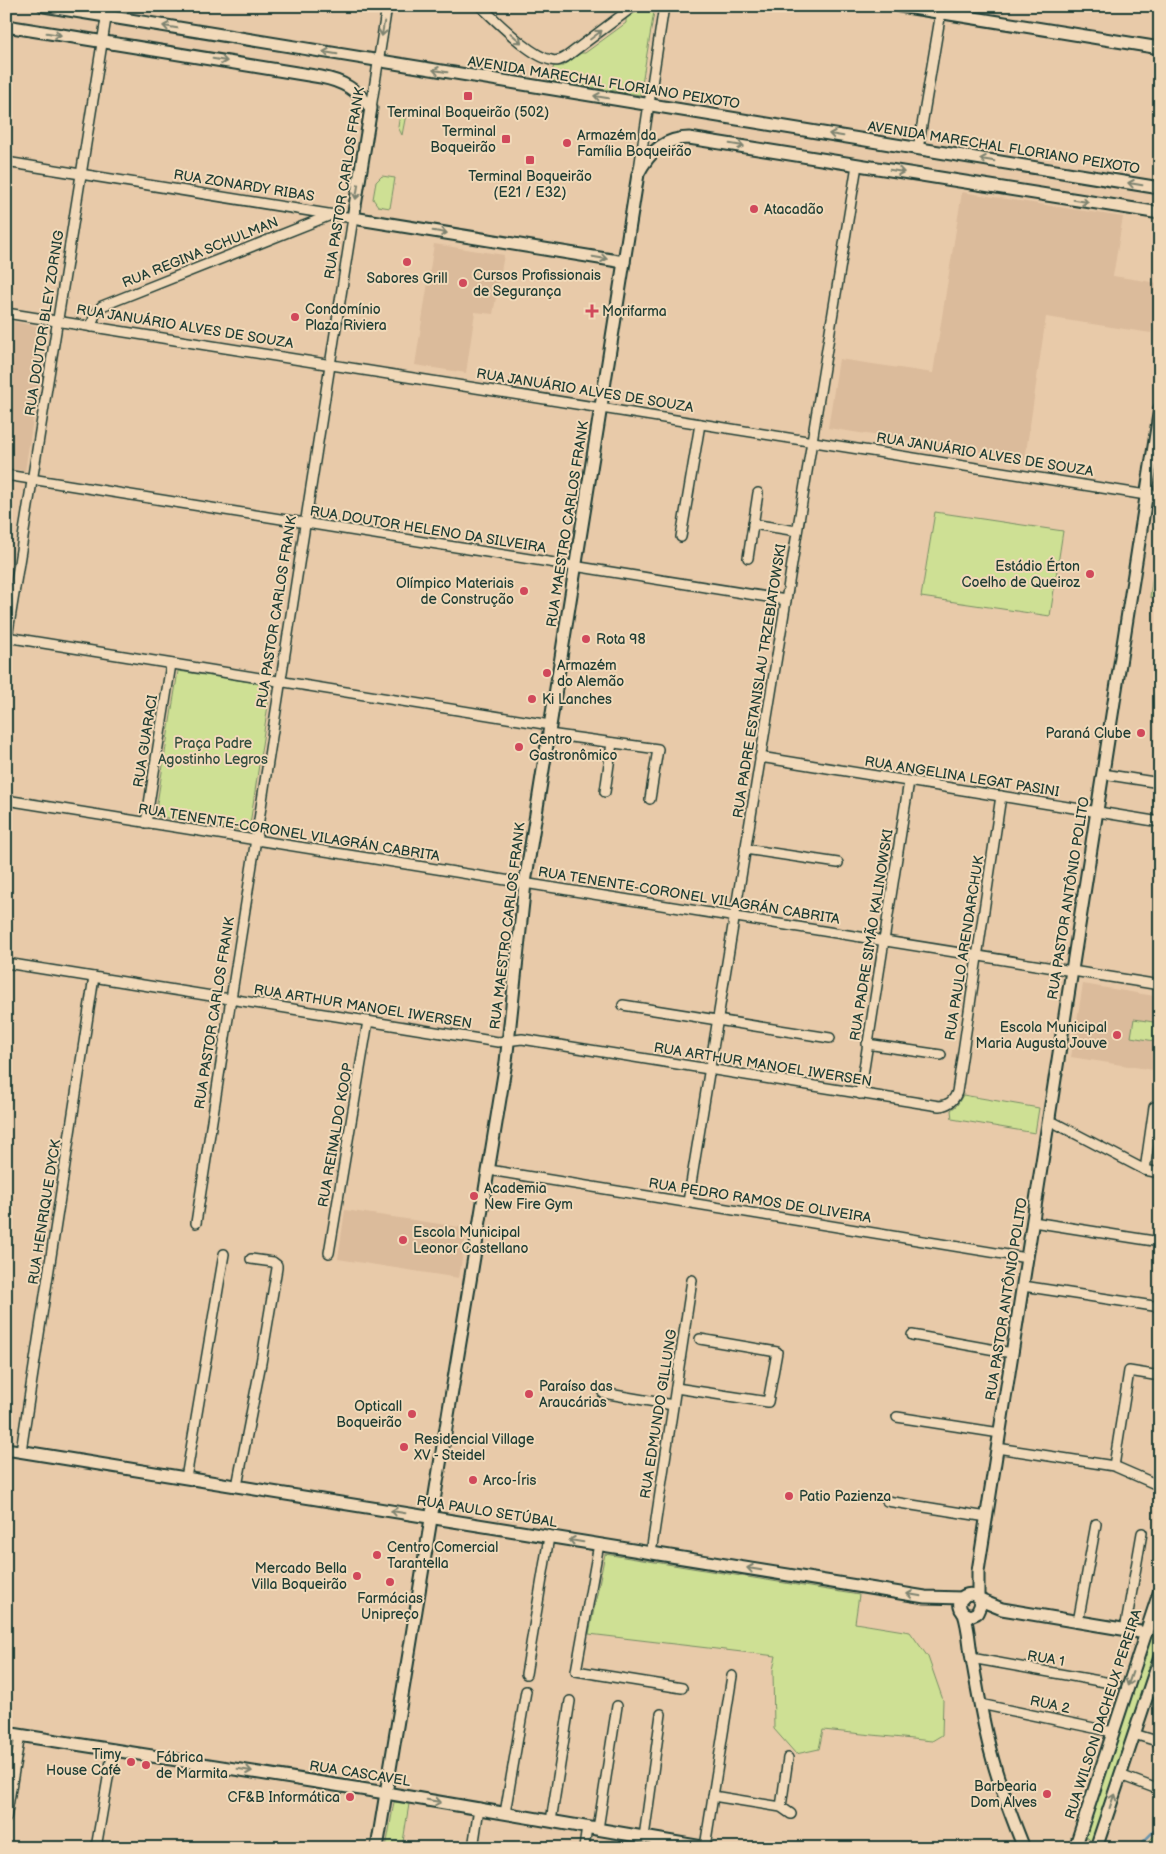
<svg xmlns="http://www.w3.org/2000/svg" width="1166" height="1854" font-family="'Balsamiq Sans',sans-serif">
	<rect width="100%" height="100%" fill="#e8caa9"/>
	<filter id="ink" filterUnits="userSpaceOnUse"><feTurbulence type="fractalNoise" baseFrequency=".02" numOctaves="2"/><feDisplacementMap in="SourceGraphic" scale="10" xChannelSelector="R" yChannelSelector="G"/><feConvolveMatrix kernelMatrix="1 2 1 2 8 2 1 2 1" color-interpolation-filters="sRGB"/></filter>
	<g filter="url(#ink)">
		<g fill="#dbbb9b">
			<polygon points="962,192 1123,217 1113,276 1158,283 1151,333 1046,317 1025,459 828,428 839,359 933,373"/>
			<polygon points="434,244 504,255 493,314 475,312 466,373 415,365"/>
			<polygon points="6,320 47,328 25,471 6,468"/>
			<polygon points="1083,984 1160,997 1160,1071 1071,1057"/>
			<polygon points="345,1210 467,1228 459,1278 338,1259"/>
		</g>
		<g fill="#cee094" stroke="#768e64">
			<polygon points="641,6 655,6 640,95 548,80 554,66 563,66 581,53 585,53 626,23 626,17"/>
			<polygon points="407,109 402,135 398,127 400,114"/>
			<polygon points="382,176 395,178 390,208 378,206 373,199 376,182"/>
			<polygon points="935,512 1063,531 1050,616 921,597"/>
			<polygon points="1160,523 1160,598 1150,597"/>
			<polygon points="178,671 271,685 249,831 155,816"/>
			<polygon points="1134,1019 1160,1023 1160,1042 1131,1037"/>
			<polygon points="963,1095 1039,1108 1035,1133 952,1119 951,1110 957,1105"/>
			<polygon points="605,1554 859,1595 855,1623 910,1632 928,1657 943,1700 942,1735 932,1741 823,1730 819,1749 796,1754 774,1729 773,1670 776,1656 589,1634"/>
			<polygon points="1160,1605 1160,1642 1093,1843 1088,1838 1082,1837"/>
			<polygon points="394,1802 409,1804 402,1848 386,1848"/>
			<polygon points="1160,1830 1160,1848 1142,1848"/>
		</g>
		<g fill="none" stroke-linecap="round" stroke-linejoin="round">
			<polyline stroke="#6c95ac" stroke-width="2.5" points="1137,1848 1160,1825"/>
			<defs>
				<g id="minor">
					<path d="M480 6C497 21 530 56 551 60 557 62 561 60 566 57L634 6"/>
					<polyline points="371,108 387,6"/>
					<polyline points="918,149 942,6"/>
					<polyline points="6,162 353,218 196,1223"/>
					<polyline points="639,169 664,6"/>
					<polyline points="6,313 1146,495"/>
					<polyline points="91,327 95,314 102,306 331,215"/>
					<polyline points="6,475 786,600"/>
					<polyline points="753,524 797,531"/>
					<polyline points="681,537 700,424"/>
					<polyline points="748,558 758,493"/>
					<polyline points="6,637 550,725"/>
					<polyline points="6,644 108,6"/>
					<polyline points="549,734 658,749 650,799"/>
					<polyline points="760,757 1160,822"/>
					<polyline points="1103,774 1160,783"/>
					<polyline points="605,792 612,743"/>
					<polyline points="6,800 1160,985"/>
					<polyline points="146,823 171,664"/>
					<polyline points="745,849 838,863"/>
					<path d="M6 963 498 1042 522 1039 939 1106C949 1105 954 1101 957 1092L1001 796"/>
					<polyline points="623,1005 830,1038"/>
					<polyline points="867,1044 941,1055"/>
					<polyline points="860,1094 909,781"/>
					<polyline points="1049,1120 1145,1170 1160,1173"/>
					<polyline points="489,1170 1027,1258"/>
					<polyline points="1145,1170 1154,1107 1160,1108"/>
					<polyline points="688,1202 857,165"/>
					<polyline points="1033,1222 1160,1242"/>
					<polyline points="329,1253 368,1021"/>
					<polyline points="1023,1286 1160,1307"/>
					<polyline points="912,1335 1012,1353"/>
					<polyline points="676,1388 768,1402 777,1352 700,1339"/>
					<polyline points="603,1393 673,1405"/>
					<polyline points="897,1417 1000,1433"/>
					<polyline points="997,1448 1114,1466 1160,1486"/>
					<polyline points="21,1451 94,977"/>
					<polyline points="1114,1466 1129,1371 1160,1376"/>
					<polyline points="186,1478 224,1254"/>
					<polyline points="237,1486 261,1363 277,1268 277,1265 273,1262 251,1259"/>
					<polyline points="887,1501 987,1517"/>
					<polyline points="599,1544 576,1671 682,1688"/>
					<polyline points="651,1553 692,1280"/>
					<polyline points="1078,1622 1096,1524"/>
					<polyline points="1125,1630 1142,1533"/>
					<polyline points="971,1658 1116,1684"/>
					<polyline points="526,1674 549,1537"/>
					<polyline points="1149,1689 1160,1693"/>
					<polyline points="980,1704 1113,1732"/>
					<polyline points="1134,1734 1160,1742"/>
					<polyline points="1120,1775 1160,1790"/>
					<polyline points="713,1796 781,1807 791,1814"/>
					<polyline points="781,1807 788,1758"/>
					<polyline points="505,1813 526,1691"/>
					<polyline points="6,1818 20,1735"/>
					<polyline points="551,1821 570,1701"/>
					<polyline points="598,1829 617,1706"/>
					<polyline points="644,1837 661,1714"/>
					<polyline points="705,1847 732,1676"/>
					<polyline points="96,1848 113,1749"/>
					<polyline points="473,1848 479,1808"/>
					<polyline points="584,1848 587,1827"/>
				</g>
				<g id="major">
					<polyline points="44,6 1160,188"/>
					<polyline points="900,6 1160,48"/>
					<path d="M6 26 321 77C343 81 357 90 371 108L353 218 624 262"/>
					<polyline points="1146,495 1160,497"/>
					<polyline points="6,1449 925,1597 963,1598"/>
					<polyline points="978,1597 978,1571 1160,408"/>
					<polyline points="980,1600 1002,1609 1146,1633"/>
					<path d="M963 1613 970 1616 977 1613 981 1604C976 1588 957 1594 960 1607 961 1612 962 1610 964 1614 969 1628 969 1645 972 1659 978 1692 983 1725 992 1757 1000 1788 1012 1818 1024 1848"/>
					<polyline points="6,1733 386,1793 708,1848"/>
					<path d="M377 1848 506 1062 525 883 638 174C649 152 664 138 689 138L1160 213"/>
					<polyline points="1075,1848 1160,1590"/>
					<polyline points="1096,1848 1160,1657"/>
				</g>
			</defs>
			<use href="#minor" stroke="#1f3d34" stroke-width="12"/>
			<use href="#major" stroke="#1f3d34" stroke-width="15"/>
			<use href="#minor" stroke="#f1d9b9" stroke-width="9"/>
			<use href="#major" stroke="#f1d9b9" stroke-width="11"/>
		</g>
		<defs><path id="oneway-shaft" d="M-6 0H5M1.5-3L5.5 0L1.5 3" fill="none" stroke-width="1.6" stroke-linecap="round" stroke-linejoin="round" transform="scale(1.25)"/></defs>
		<g stroke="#7d8370">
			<use href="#oneway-shaft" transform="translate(170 27) rotate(-171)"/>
			<use href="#oneway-shaft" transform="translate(383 29) rotate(99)"/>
			<use href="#oneway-shaft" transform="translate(54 34) rotate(9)"/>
			<use href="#oneway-shaft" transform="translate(596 35) rotate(-37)"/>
			<use href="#oneway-shaft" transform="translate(516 38) rotate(41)"/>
			<use href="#oneway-shaft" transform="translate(330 53) rotate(-171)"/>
			<use href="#oneway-shaft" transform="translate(220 60) rotate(9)"/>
			<use href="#oneway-shaft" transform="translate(440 71) rotate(-171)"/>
			<use href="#oneway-shaft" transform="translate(601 97) rotate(-171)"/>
			<use href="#oneway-shaft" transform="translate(836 135) rotate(-171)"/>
			<use href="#oneway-shaft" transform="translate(737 145) rotate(9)"/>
			<use href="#oneway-shaft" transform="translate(987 160) rotate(-171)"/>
			<use href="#oneway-shaft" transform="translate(897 171) rotate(9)"/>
			<use href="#oneway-shaft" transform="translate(1135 184) rotate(-171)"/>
			<use href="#oneway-shaft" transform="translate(357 192) rotate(99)"/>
			<use href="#oneway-shaft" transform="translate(1081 201) rotate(9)"/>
			<use href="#oneway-shaft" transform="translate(440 232) rotate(9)"/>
			<use href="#oneway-shaft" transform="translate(600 258) rotate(9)"/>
			<use href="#oneway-shaft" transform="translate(398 1512) rotate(-171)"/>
			<use href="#oneway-shaft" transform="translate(576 1541) rotate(-171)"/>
			<use href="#oneway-shaft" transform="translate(754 1569) rotate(-171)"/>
			<use href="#oneway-shaft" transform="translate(914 1595) rotate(-171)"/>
			<use href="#oneway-shaft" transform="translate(1130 1679) rotate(109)"/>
			<use href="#oneway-shaft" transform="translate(245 1770) rotate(9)"/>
			<use href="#oneway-shaft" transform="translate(434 1801) rotate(10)"/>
			<use href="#oneway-shaft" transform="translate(1112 1801) rotate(-71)"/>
		</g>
	</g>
	<g fill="#d1495b" stroke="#f1d9b9" stroke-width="2">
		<rect x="463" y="91" width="10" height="10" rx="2.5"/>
		<rect x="501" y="134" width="10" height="10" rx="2.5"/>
		<circle cx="567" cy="143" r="5"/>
		<rect x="525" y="155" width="10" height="10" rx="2.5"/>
		<circle cx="754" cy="209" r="5"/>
		<circle cx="407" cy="262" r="5"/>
		<circle cx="463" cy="283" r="5"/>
		<path d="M589.5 303.5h5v5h5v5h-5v5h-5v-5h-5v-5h5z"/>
		<circle cx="295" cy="317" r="5"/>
		<circle cx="1090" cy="574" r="5"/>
		<circle cx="524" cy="591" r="5"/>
		<circle cx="586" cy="639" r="5"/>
		<circle cx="547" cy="673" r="5"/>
		<circle cx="532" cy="699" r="5"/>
		<circle cx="1141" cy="733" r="5"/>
		<circle cx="519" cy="747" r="5"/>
		<circle cx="1117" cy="1035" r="5"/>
		<circle cx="474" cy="1196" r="5"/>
		<circle cx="403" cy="1240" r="5"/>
		<circle cx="529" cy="1394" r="5"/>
		<circle cx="412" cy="1414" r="5"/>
		<circle cx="404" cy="1447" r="5"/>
		<circle cx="473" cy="1480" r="5"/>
		<circle cx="789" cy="1496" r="5"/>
		<circle cx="377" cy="1555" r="5"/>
		<circle cx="357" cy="1576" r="5"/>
		<circle cx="390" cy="1582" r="5"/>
		<circle cx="131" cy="1762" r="5"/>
		<circle cx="146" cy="1765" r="5"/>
		<circle cx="1047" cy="1794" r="5"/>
		<circle cx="350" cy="1797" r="5"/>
	</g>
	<g text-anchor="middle" stroke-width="4" stroke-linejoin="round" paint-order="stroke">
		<g font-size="14" fill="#1f3d34" stroke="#f1d9b9">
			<text transform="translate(604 82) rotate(9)" y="5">AVENIDA MARECHAL FLORIANO PEIXOTO</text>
			<text transform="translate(1004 147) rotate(9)" y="5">AVENIDA MARECHAL FLORIANO PEIXOTO</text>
			<text transform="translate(344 183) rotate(-81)" y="5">RUA PASTOR CARLOS FRANK</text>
			<text transform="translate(244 185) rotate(9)" y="5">RUA ZONARDY RIBAS</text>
			<text transform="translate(200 252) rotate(-22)" y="5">RUA REGINA SCHULMAN</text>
			<text transform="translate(44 323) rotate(-81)" y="5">RUA DOUTOR BLEY ZORNIG</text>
			<text transform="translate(185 326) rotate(9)" y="5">RUA JANUÁRIO ALVES DE SOUZA</text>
			<text transform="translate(585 390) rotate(9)" y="5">RUA JANUÁRIO ALVES DE SOUZA</text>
			<text transform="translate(985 454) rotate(9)" y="5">RUA JANUÁRIO ALVES DE SOUZA</text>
			<text transform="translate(567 524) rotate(-81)" y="5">RUA MAESTRO CARLOS FRANK</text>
			<text transform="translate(428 529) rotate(9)" y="5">RUA DOUTOR HELENO DA SILVEIRA</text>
			<text transform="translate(276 612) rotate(-81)" y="5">RUA PASTOR CARLOS FRANK</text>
			<text transform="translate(759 681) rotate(-81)" y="5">RUA PADRE ESTANISLAU TRZEBIATOWSKI</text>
			<text transform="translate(145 741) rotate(-81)" y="5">RUA GUARACI</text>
			<text transform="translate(962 776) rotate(9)" y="5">RUA ANGELINA LEGAT PASINI</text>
			<text transform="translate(289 832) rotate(9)" y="5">RUA TENENTE-CORONEL VILAGRÁN CABRITA</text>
			<text transform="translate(689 895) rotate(9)" y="5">RUA TENENTE-CORONEL VILAGRÁN CABRITA</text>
			<text transform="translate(1068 898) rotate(-81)" y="5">RUA PASTOR ANTÔNIO POLITO</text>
			<text transform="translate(507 926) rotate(-83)" y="5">RUA MAESTRO CARLOS FRANK</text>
			<text transform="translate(871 935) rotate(-81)" y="5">RUA PADRE SIMÃO KALINOWSKI</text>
			<text transform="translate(964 948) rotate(-81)" y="5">RUA PAULO ARENDARCHUK</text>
			<text transform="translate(363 1006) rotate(9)" y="5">RUA ARTHUR MANOEL IWERSEN</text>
			<text transform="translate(214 1013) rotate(-81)" y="5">RUA PASTOR CARLOS FRANK</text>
			<text transform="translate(763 1064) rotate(9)" y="5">RUA ARTHUR MANOEL IWERSEN</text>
			<text transform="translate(335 1135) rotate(-80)" y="5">RUA REINALDO KOOP</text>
			<text transform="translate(760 1200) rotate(9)" y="5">RUA PEDRO RAMOS DE OLIVEIRA</text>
			<text transform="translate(44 1212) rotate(-81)" y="5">RUA HENRIQUE DYCK</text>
			<text transform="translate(1006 1299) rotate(-81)" y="5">RUA PASTOR ANTÔNIO POLITO</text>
			<text transform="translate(658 1414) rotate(-81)" y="5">RUA EDMUNDO GILLUNG</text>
			<text transform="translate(487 1511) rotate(9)" y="5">RUA PAULO SETÚBAL</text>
			<text transform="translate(1046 1658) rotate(10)" y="5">RUA 1</text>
			<text transform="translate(1050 1704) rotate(12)" y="5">RUA 2</text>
			<text transform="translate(1103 1714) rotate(-72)" y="5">RUA WILSON DACHEUX PEREIRA</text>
			<text transform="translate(360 1773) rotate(9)" y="5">RUA CASCAVEL</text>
		</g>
		<g font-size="14" fill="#1f3d34" stroke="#f1d9b9" text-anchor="start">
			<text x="468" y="117" text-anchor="middle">Terminal Boqueirão (502)</text>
			<text x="496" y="136" text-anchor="end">Terminal<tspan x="496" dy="16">Boqueirão</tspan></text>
			<text x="577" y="140">Armazém da<tspan x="577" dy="16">Família Boqueirão</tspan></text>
			<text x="530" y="181" text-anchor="middle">Terminal Boqueirão<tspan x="530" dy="16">(E21 / E32)</tspan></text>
			<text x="764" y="214">Atacadão</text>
			<text x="473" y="280">Cursos Profissionais<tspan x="473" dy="16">de Segurança</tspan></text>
			<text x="407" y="283" text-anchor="middle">Sabores Grill</text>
			<text x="305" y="314">Condomínio<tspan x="305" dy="16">Plaza Riviera</tspan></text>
			<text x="602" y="316">Morifarma</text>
			<text x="1080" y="571" text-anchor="end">Estádio Érton<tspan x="1080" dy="16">Coelho de Queiroz</tspan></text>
			<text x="514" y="588" text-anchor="end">Olímpico Materiais<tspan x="514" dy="16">de Construção</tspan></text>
			<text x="596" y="644">Rota 98</text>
			<text x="557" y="670">Armazém<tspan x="557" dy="16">do Alemão</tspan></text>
			<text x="542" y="704">Ki Lanches</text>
			<text x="1131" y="738" text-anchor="end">Paraná Clube</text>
			<text x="529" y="744">Centro<tspan x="529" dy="16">Gastronômico</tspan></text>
			<text x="1107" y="1032" text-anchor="end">Escola Municipal<tspan x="1107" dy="16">Maria Augusta Jouve</tspan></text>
			<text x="484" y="1193">Academia<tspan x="484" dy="16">New Fire Gym</tspan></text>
			<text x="413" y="1237">Escola Municipal<tspan x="413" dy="16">Leonor Castellano</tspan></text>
			<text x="539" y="1391">Paraíso das<tspan x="539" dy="16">Araucárias</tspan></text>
			<text x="402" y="1411" text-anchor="end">Opticall<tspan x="402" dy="16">Boqueirão</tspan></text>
			<text x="414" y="1444">Residencial Village<tspan x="414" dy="16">XV - Steidel</tspan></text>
			<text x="483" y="1485">Arco-Íris</text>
			<text x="799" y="1501">Patio Pazienza</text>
			<text x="387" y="1552">Centro Comercial<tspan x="387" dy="16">Tarantella</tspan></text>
			<text x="347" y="1573" text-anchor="end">Mercado Bella<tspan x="347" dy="16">Villa Boqueirão</tspan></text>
			<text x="390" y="1603" text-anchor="middle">Farmácias<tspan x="390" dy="16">Unipreço</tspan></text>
			<text x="121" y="1759" text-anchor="end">Timy<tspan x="121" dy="16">House Café</tspan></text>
			<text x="156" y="1762">Fábrica<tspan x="156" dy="16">de Marmita</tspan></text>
			<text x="1037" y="1791" text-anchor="end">Barbearia<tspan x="1037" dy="16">Dom Alves</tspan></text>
			<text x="340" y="1802" text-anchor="end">CF&amp;B Informática</text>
		</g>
		<g font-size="14" fill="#304d3e" stroke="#f1d9b9">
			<text x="213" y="748">Praça Padre<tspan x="213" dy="16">Agostinho Legros</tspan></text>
		</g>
	</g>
	<rect width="1166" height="1854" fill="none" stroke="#f1d9b9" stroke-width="25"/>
	<rect x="12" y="12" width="1141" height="1829" fill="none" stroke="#1f3d34" stroke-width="2" filter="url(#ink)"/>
</svg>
